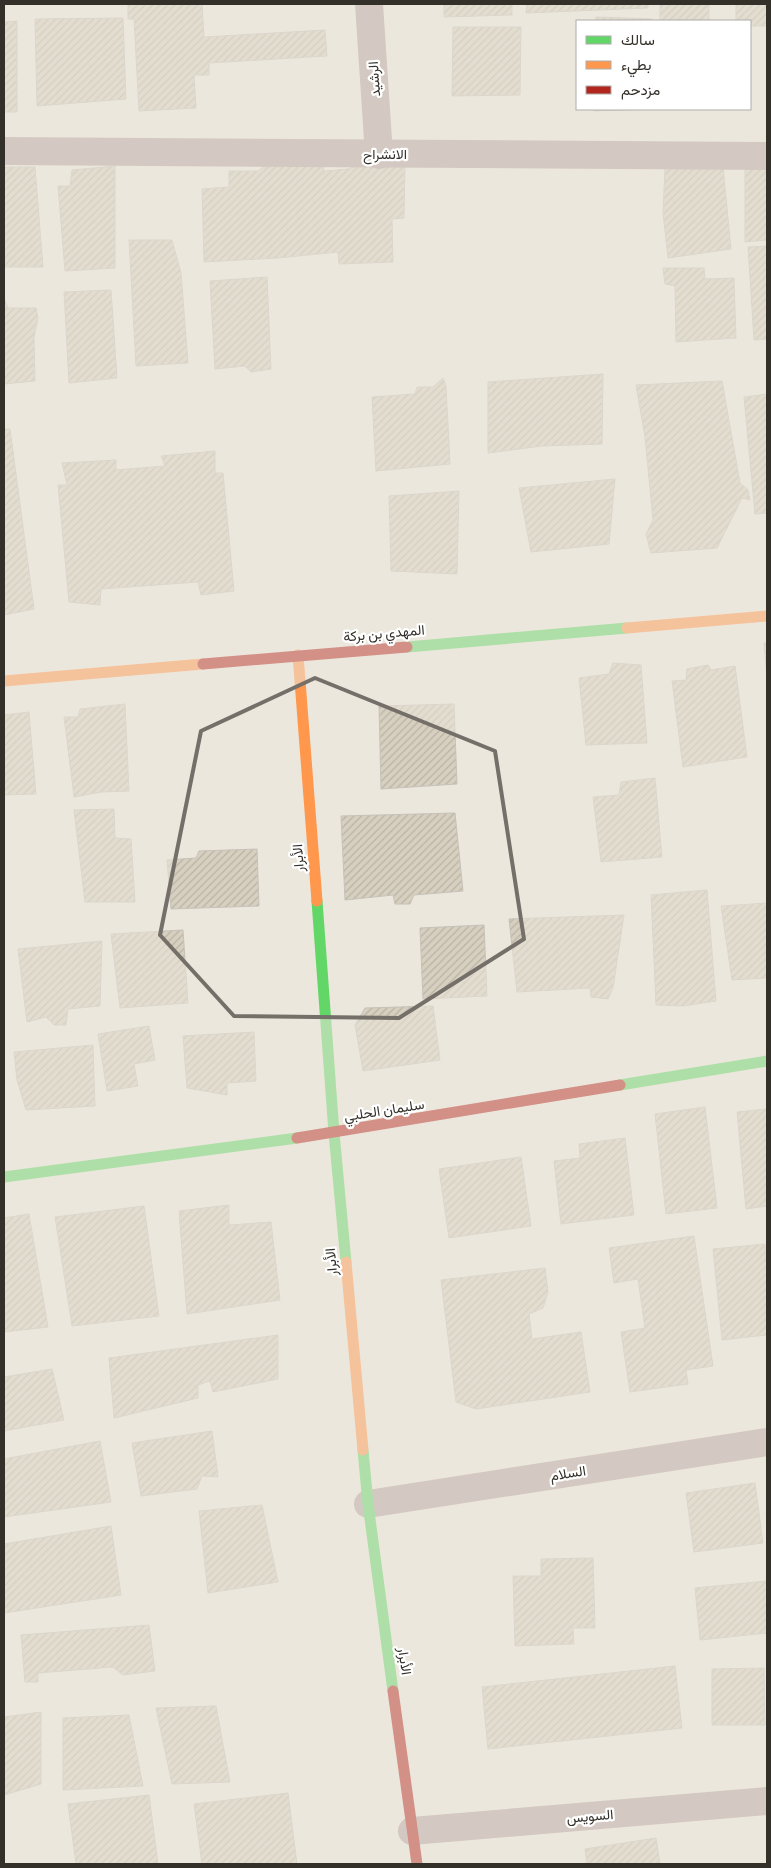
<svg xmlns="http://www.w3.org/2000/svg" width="771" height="1868" font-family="'PT Sans Narrow',Vazirmatn,sans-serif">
	<defs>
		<pattern id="building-hatch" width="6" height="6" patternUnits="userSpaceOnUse" patternTransform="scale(1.25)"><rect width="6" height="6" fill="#d7d0c0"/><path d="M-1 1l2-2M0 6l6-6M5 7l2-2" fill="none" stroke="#b9b3a5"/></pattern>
	</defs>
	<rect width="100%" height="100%" fill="#ece7dd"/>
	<g fill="url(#building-hatch)" stroke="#c6c2ba">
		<polygon points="128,4 202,4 204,37 325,30 327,56 209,63 209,75 194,75 196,108 139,111 134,19 128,19"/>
		<polygon points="444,4 512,4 512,15 444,17"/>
		<polygon points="527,4 648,4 648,8 526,13"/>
		<rect x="660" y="4" width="49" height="17"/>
		<polygon points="736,4 767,4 767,26 750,26 750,21 736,21"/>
		<polygon points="596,17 652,19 652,21 596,21"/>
		<polygon points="123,18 126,99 37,106 35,19"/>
		<polygon points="17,21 17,112 4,112 4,22"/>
		<polygon points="453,27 521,27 520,95 452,96"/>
		<polygon points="594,109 649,109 594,111"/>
		<polygon points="269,162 323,162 324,171 348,169 364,162 405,162 404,218 392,219 393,262 339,264 338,252 278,258 204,262 202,189 229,187 229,171 258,171"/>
		<polygon points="115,166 115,268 65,271 58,186 70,186 72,170"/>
		<polygon points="745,166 767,166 767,240 745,242"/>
		<polygon points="4,167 35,167 43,267 4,267"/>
		<polygon points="723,167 731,249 668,258 663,213 665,168"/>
		<polygon points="129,240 172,240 181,273 188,363 136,366"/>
		<polygon points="767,246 767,339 754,340 748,247"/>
		<polygon points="663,268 704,268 705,279 734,278 736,338 676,342 675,286 665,284"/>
		<polygon points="267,277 271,369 251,372 245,366 215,369 210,281"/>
		<polygon points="111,290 117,378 69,383 64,292"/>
		<polygon points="4,298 8,308 36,308 38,318 34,337 35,381 4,384"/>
		<polygon points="603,374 602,444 542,446 488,453 488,382"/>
		<polygon points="443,378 446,386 450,464 376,471 372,397 415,394 417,387 433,387"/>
		<polygon points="722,381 740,483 748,490 750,500 742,498 717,548 651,553 646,534 653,520 645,437 636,385"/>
		<polygon points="767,394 767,513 755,514 744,397"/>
		<polygon points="4,429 10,429 34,609 4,615"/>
		<polygon points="215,451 215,473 223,473 234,591 201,595 198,582 101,589 100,605 69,602 58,485 67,485 62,463 116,460 116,470 165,466 161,456"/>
		<polygon points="615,479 609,544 531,552 519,488"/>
		<polygon points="459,491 457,574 391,571 389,496"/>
		<polygon points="764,643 767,643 767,678"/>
		<polygon points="613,663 641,665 647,743 586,745 579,678 609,674"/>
		<polygon points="708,665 711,670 735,666 747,757 683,767 672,681 686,680 687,669"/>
		<polygon points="125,704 129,791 102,792 74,797 64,717 78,717 80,709"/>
		<polygon points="454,704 457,784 381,789 379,706"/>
		<polygon points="29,712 36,794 4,795 4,715"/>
		<polygon points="655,778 662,857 601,862 593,797 619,795 621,782"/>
		<polygon points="114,809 115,838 131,839 135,902 85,902 74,810"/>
		<polygon points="455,813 463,891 414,895 410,904 395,904 393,895 345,900 341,816"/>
		<polygon points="257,849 259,906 171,909 167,860 196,858 199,851"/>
		<polygon points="707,890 716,1001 683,1006 656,1005 651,895"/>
		<polygon points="767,903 767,978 732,980 721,906"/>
		<polygon points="624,915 613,988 608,999 591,997 590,988 517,992 509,919"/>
		<polygon points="484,925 487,996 423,999 420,928"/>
		<polygon points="183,930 188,1003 120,1008 111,934"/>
		<polygon points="102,941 100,1006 68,1009 66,1025 54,1025 46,1017 27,1022 18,949"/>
		<polygon points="433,1006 440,1060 363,1071 355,1025 365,1008"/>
		<polygon points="149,1026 155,1060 134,1064 138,1086 107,1091 98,1034"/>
		<polygon points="254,1032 256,1081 227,1083 227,1095 187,1088 183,1036"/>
		<polygon points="93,1045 95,1106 26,1110 17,1080 14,1052"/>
		<polygon points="705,1107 717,1208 666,1214 655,1114"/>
		<polygon points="767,1109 767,1206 746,1209 737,1112"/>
		<polygon points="625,1138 634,1215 561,1224 554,1161 580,1158 579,1144"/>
		<polygon points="521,1157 531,1226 449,1238 439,1169"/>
		<polygon points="229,1205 229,1225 271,1222 280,1300 187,1314 179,1211"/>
		<polygon points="144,1206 159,1316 72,1326 55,1217"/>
		<polygon points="29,1214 48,1327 4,1332 4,1218"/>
		<polygon points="694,1236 713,1366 686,1370 688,1384 630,1392 621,1332 645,1328 638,1279 614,1283 609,1248"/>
		<polygon points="765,1244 767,1269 767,1335 722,1340 713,1249"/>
		<polygon points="545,1268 548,1292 543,1308 529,1314 532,1339 581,1332 590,1392 476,1409 456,1402 441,1280"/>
		<polygon points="278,1335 278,1379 213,1392 210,1381 198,1385 198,1398 114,1418 109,1358"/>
		<polygon points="52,1369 64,1420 4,1431 4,1377"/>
		<polygon points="212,1431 218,1477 202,1476 197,1489 141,1496 132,1443"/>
		<polygon points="100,1441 111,1502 4,1517 4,1459"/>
		<polygon points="755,1483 763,1543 694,1552 686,1493"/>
		<polygon points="262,1505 278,1582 208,1593 199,1511"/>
		<polygon points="111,1526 121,1595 4,1613 4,1544"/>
		<polygon points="593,1558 595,1628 573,1628 574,1644 515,1646 513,1576 541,1576 541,1559"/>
		<polygon points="767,1581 767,1633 700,1640 695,1588"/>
		<polygon points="149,1625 155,1671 123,1675 113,1667 38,1673 38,1682 25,1682 21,1635"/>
		<polygon points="675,1666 682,1728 488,1749 482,1687"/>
		<polygon points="764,1668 765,1725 712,1725 712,1669"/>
		<polygon points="216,1706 230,1782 172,1784 156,1708"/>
		<polygon points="41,1712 41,1784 4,1795 4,1717"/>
		<polygon points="129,1715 143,1786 63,1790 63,1718"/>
		<polygon points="288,1793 297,1864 202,1864 194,1804"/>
		<polygon points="149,1795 158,1864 76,1864 68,1804"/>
		<polygon points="656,1838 660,1864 587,1864 585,1849"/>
	</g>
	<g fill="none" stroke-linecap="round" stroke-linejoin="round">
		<g stroke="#b5a5a2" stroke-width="28">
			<polyline points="369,4 379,155"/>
			<polyline points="4,151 767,156"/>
			<polyline points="368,1504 767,1442"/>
			<polyline points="412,1831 767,1801"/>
		</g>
		<g stroke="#63d668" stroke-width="11">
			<polyline points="407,647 627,628"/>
			<polyline points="317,901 334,1133 346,1262"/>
			<polyline points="620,1085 767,1061"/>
			<polyline points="4,1177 297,1138"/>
			<polyline points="363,1450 368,1504 393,1691"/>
		</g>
		<g stroke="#ff974d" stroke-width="11">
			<polyline points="627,628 767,616"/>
			<polyline points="298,655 317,901"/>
			<polyline points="4,681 203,664"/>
			<polyline points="346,1262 363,1450"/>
		</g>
		<g stroke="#b3261e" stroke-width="11">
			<polyline points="203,664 407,647"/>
			<polyline points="297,1138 620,1085"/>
			<polyline points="393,1691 417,1864"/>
		</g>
	</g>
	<path d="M0 0H771V1868H0ZM315 678 495 751 524 939 399 1018 234 1016 160 935 201 731Z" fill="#ece7dd" fill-opacity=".55" fill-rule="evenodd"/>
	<path fill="none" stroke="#746f68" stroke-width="4" stroke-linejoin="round" d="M315 678 495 751 524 939 399 1018 234 1016 160 935 201 731Z"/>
	<g text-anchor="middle" stroke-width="4.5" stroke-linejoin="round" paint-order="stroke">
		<g font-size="14" fill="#332f29" stroke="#fff">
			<text transform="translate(374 79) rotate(-94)" y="5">الرشيد</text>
			<text x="385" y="159">الانشراح</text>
			<text transform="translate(384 633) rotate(-5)" y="5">المهدي بن بركة</text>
			<text transform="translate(298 858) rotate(-94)" y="5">الأبرار</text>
			<text transform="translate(384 1110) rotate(-9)" y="5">سليمان الحلبي</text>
			<text transform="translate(331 1262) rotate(-95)" y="5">الأبرار</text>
			<text transform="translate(568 1473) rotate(-9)" y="5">السلام</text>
			<text transform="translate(405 1661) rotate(82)" y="5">الأبرار</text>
			<text transform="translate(590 1816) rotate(-5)" y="5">السويس</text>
		</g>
	</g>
	<rect width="771" height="1868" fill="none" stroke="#332f29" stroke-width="10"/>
	<rect x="576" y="20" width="175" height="90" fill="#ffffff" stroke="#adaca9"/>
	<rect x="586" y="36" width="25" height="8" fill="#63d668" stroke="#adaca9"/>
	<text x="621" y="45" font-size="15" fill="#332f29">سالك</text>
	<rect x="586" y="61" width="25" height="8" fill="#ff974d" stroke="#adaca9"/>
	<text x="621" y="70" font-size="15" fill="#332f29">بطيء</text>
	<rect x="586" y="86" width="25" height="8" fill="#b3261e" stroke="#adaca9"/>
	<text x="621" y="95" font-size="15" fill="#332f29">مزدحم</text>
</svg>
